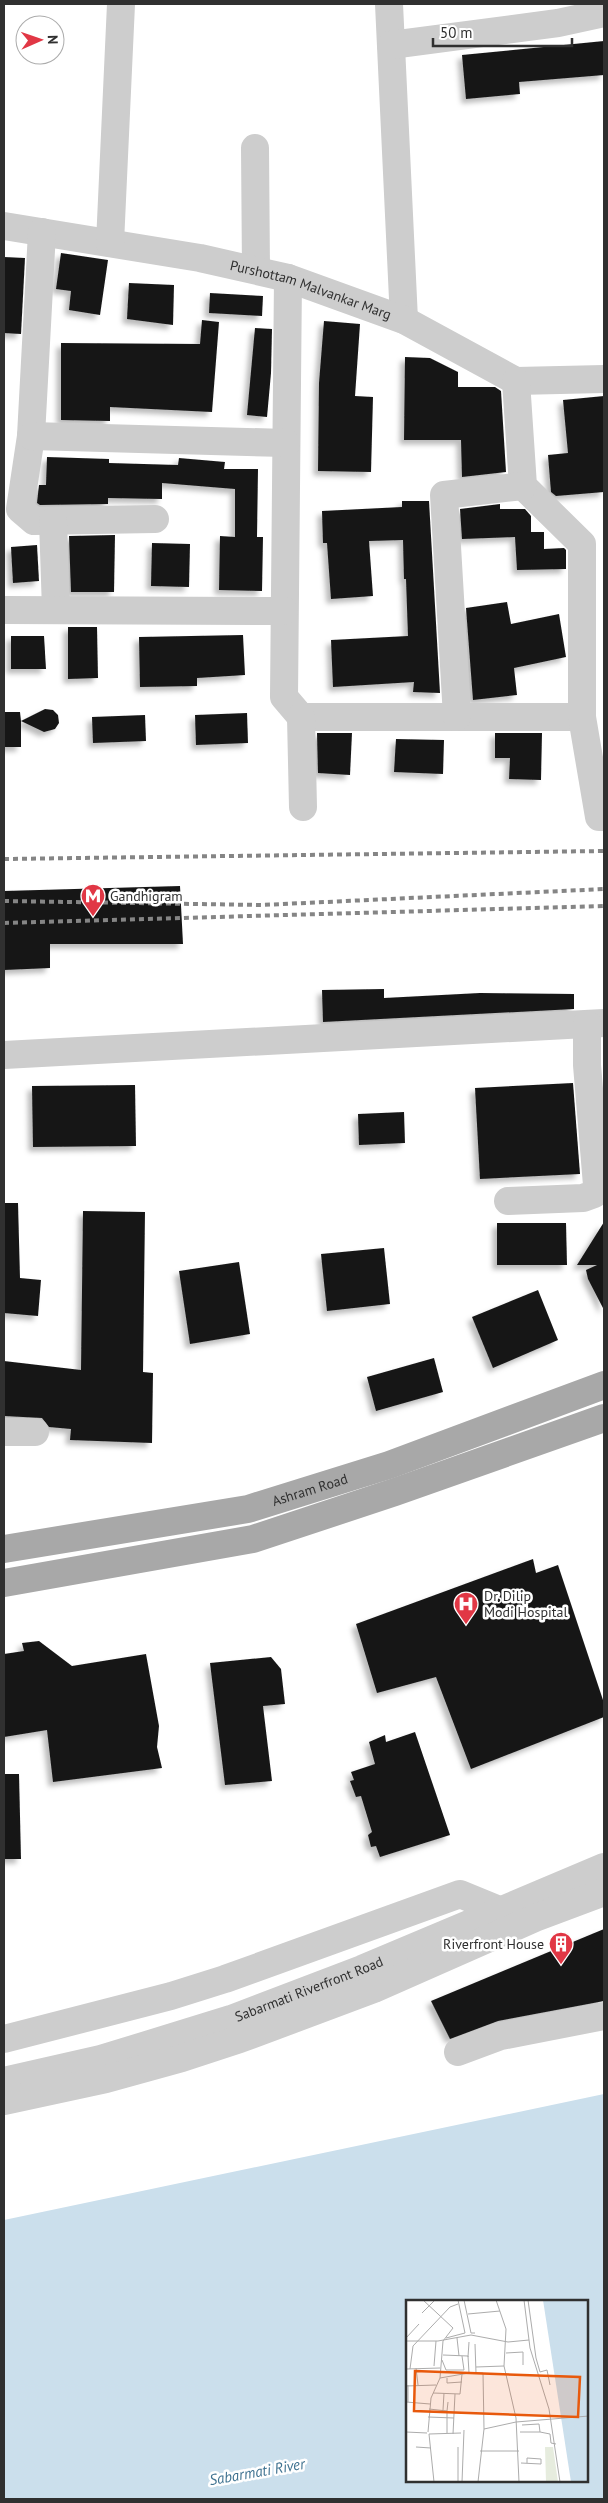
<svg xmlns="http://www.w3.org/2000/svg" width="608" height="2503" font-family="'PT Sans',sans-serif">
	<defs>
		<filter id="shadow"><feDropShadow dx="-4.5" dy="4.5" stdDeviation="2.5" flood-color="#0004"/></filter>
	</defs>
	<rect width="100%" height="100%" fill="#fff"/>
	<path fill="#cbdfec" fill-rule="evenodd" d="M604 2094V2499H4V2220ZM407 2302H587V2482H407Z"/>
	<g fill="#171717" filter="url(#shadow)">
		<polygon points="604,41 604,75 519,82 520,94 466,99 462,55"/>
		<polygon points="61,253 108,260 100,315 69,310 71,291 56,289"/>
		<polygon points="4,257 25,258 21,334 4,333"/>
		<polygon points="129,283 174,285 173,325 127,319"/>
		<polygon points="210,293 263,296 262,316 209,313"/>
		<polygon points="202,320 219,322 212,412 110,407 110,421 61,420 61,343 200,344"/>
		<polygon points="324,321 360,324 355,396 373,397 371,472 318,471 319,383"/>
		<polygon points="255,328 272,329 271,373 267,417 247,415"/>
		<polygon points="405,357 430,358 458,372 458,387 495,387 501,391 506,472 462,477 461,440 404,440"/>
		<polygon points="604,396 604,492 556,496 551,492 548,455 568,453 563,400"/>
		<polygon points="47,457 109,459 109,463 178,465 179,458 225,462 224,469 258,469 257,537 263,537 262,591 219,590 220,536 235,537 235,489 162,483 162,499 108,498 108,504 40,505 37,503 39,485 46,485"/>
		<polygon points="402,501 429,501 440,693 413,692 414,682 333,687 331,640 408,636 406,579 404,579 403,540 369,541 373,596 331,599 327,543 323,543 322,511 402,507"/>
		<polygon points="500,504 500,509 525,509 531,516 531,532 544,532 544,549 564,548 566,550 566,569 517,570 515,537 462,539 460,509"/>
		<polygon points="115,535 114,592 71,592 69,536"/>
		<polygon points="152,543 190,544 189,587 151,586"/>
		<polygon points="37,545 39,581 13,583 11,547"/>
		<polygon points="507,602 511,624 559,614 566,657 514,668 517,695 473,700 466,608"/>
		<polygon points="68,627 97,627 98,678 68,679"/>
		<polygon points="243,635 245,675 197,678 197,686 140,687 139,637"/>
		<polygon points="11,636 44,636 46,669 11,669"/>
		<polygon points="45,709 53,710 58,715 59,723 55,729 44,732 21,721 21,747 4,747 4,712 20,712 21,721"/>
		<polygon points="247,713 248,743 196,745 195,715"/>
		<polygon points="145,715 146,741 93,743 92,717"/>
		<polygon points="317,733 352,733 350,775 318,773"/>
		<polygon points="495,733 542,733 541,780 509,779 510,758 495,758"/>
		<polygon points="396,739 444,740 443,774 394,772"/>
		<polygon points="180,886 183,944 50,944 50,968 4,970 4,891"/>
		<polygon points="384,989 384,998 480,993 574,994 574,1009 323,1022 322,990"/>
		<polygon points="573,1083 580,1174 480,1179 475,1088"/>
		<polygon points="135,1085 136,1146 33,1147 32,1086"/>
		<polygon points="404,1112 405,1143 359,1145 358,1114"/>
		<polygon points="4,1203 18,1203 20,1278 41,1280 38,1316 4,1313"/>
		<polygon points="83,1211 145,1212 143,1372 153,1373 152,1443 70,1440 71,1429 49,1427 42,1418 4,1416 4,1361 81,1370"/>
		<polygon points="604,1222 604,1310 588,1279 586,1270 597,1265 577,1265"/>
		<polygon points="497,1223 566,1223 567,1265 497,1265"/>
		<polygon points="384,1248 390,1304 327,1311 321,1254"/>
		<polygon points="239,1262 250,1334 190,1344 179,1271"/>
		<polygon points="538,1290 558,1340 493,1368 472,1317"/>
		<polygon points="434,1358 443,1392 376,1411 367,1377"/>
		<polygon points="533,1559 536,1573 558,1565 604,1703 604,1717 471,1769 436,1677 377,1693 356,1624"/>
		<polygon points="39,1641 72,1666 146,1654 159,1726 157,1747 162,1768 53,1782 47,1730 4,1737 4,1654 24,1651 22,1643"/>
		<polygon points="271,1657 281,1669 285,1704 263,1706 272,1781 225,1785 210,1663"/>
		<polygon points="415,1732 450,1835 380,1857 376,1846 371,1847 368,1835 372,1832 361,1796 356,1797 350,1781 354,1780 351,1772 375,1764 369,1742 385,1735 386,1742"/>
		<polygon points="4,1774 19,1774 21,1859 4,1859"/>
		<polygon points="604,1929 604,2001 498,2021 450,2039 431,2001"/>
	</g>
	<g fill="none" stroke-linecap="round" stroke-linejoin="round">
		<g stroke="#cdcdcd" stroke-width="28">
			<polyline points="389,4 404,320"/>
			<polyline points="391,45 558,23 604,13"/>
			<polyline points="255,148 256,270"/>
			<path id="s1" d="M4 226 200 258 288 278 404 320 516 381 604 379"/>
			<polyline points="42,232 31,436 20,509 34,521 155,519"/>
			<polyline points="110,243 121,4"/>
			<polyline points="288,278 284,697 301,717 582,717"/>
			<polyline points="516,381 523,486 582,544 582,717 599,817 604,817"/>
			<polyline points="31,436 286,443"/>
			<polyline points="53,521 56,610"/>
			<polyline points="4,610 284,611"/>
			<polyline points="301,717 303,807"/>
			<polyline points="457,717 444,495 523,486"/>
			<polyline points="4,1055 604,1023"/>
			<polyline points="508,1201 583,1198 594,1194 597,1185 587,1065 587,1024"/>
			<polyline points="4,1432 35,1432"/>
			<polyline points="4,2039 171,1996 225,1979 460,1894 499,1910 503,1922"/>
			<polyline points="458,2052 501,2036 604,2016"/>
			<path id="s2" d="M4 2081 101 2059 231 2019 362 1969 604 1867"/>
			<polyline points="4,2101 106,2079 182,2058 240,2039 374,1989 535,1918 604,1892"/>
		</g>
		<g stroke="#a8a8a8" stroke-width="28">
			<path id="s3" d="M4 1549 248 1509 389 1465 604 1385"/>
			<polyline points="4,1583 253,1539 395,1492 604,1418"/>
		</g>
		<g stroke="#858585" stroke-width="4" stroke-dasharray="5 4" stroke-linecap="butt">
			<polyline points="4,859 604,851"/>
			<polyline points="4,901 261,905 604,889"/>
			<polyline points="4,923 604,906"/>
		</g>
	</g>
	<defs>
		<symbol id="metro-pin" viewBox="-11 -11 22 30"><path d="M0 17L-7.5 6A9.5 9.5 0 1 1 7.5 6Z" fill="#e13745" stroke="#fff"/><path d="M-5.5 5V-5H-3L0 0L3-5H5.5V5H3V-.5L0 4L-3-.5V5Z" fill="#fff"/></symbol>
		<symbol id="hospital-pin" viewBox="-11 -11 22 30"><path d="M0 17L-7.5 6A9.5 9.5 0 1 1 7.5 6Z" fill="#e13745" stroke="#fff"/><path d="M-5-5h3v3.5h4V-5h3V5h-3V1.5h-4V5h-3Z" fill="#fff"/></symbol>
		<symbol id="building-pin" viewBox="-11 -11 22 30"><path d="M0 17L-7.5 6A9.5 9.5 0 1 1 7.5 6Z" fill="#e13745" stroke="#fff"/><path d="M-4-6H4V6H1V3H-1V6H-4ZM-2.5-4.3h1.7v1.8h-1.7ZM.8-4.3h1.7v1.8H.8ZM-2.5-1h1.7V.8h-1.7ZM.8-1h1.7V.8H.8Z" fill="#fff"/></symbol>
	</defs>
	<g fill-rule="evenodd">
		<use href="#metro-pin" x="79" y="882" width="28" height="38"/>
		<use href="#hospital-pin" x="452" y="1590" width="28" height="38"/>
		<use href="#building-pin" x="547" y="1930" width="28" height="38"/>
	</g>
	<g text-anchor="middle" stroke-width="5" stroke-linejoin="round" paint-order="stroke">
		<g font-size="14" fill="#303030" stroke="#fff">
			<text dy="5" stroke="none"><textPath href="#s1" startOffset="314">Purshottam Malvankar Marg</textPath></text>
			<text dy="5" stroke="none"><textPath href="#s3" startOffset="312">Ashram Road</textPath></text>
			<text dy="5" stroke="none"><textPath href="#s2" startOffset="319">Sabarmati Riverfront Road</textPath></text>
		</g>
		<g font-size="14" fill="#303030" stroke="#fff" text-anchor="start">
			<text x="110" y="901">Gandhigram</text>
			<text x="484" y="1601">Dr. Dilip<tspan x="484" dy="16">Modi Hospital</tspan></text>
			<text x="544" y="1949" text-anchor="end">Riverfront House</text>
		</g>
		<g font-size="15" font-style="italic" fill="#3f7290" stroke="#fff">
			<text transform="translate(257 2472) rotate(-10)" y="5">Sabarmati River</text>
		</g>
	</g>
	<g transform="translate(406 2300)">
		<rect width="182" height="182" fill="#fff"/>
		<path d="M139 147H147L152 182H140Z" fill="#e6ecde"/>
		<path d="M137 0H182V182H165Z" fill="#cbdfec"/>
		<path fill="none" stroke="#acacac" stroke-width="1" d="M17 0 47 28 37 41M58 0 65 33H69M90 0 100 29 98 66 110 118 113 182M118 0 124 48 143 109 154 182M122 0 130 58 134 72 141 70 144 85M16 13 29 0M62 14 94 11M0 38 13 24M40 38 59 33 52 0M51 38 53 56M0 41H32L65 35 102 42 123 40M69 44 70 73H77L78 129 72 182M100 53 117 52V65M62 57 63 42M36 60 40 70H58L56 56M28 66 30 41M70 67 98 66M10 68 12 85M0 69 34 68M4 69 7 46 44 7 52 4M34 78 63 73 62 56 37 55M41 78V83L56 82M0 86 30 85M27 93 54 94 56 74M0 102 24 104M2 102V85M23 109 41 111 42 102M37 110 38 93M22 117 48 118M110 122 183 116M78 129 110 122M0 132 21 133M22 132 25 98 34 78 37 41M114 132H134L133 124 116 125M134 132 144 134 145 143 150 144M41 133V111M23 134 28 182M23 134 55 133M47 134 49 94M10 147 25 148M74 151H113M115 163 135 164V159L121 158V163M38 182H60M52 182V147M56 182 58 130M78 182H109"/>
		<path fill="#e8590c" fill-opacity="0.15" stroke="#e8590c" stroke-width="2.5" d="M9 71 174 77 172 117 8 111Z"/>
		<rect width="182" height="182" fill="none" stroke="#303030" stroke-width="2.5"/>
	</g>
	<rect width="608" height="2503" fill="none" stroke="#303030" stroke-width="10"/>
	<g transform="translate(40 40) rotate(88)"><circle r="24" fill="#ffffff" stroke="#acacac"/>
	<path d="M0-4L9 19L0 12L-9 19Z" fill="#e13745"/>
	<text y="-8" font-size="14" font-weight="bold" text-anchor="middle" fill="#303030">N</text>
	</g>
	<path d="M433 38v8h139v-8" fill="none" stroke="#303030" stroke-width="2.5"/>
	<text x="440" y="38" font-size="15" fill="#303030" stroke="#ffffff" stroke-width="4" paint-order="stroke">50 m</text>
</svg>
